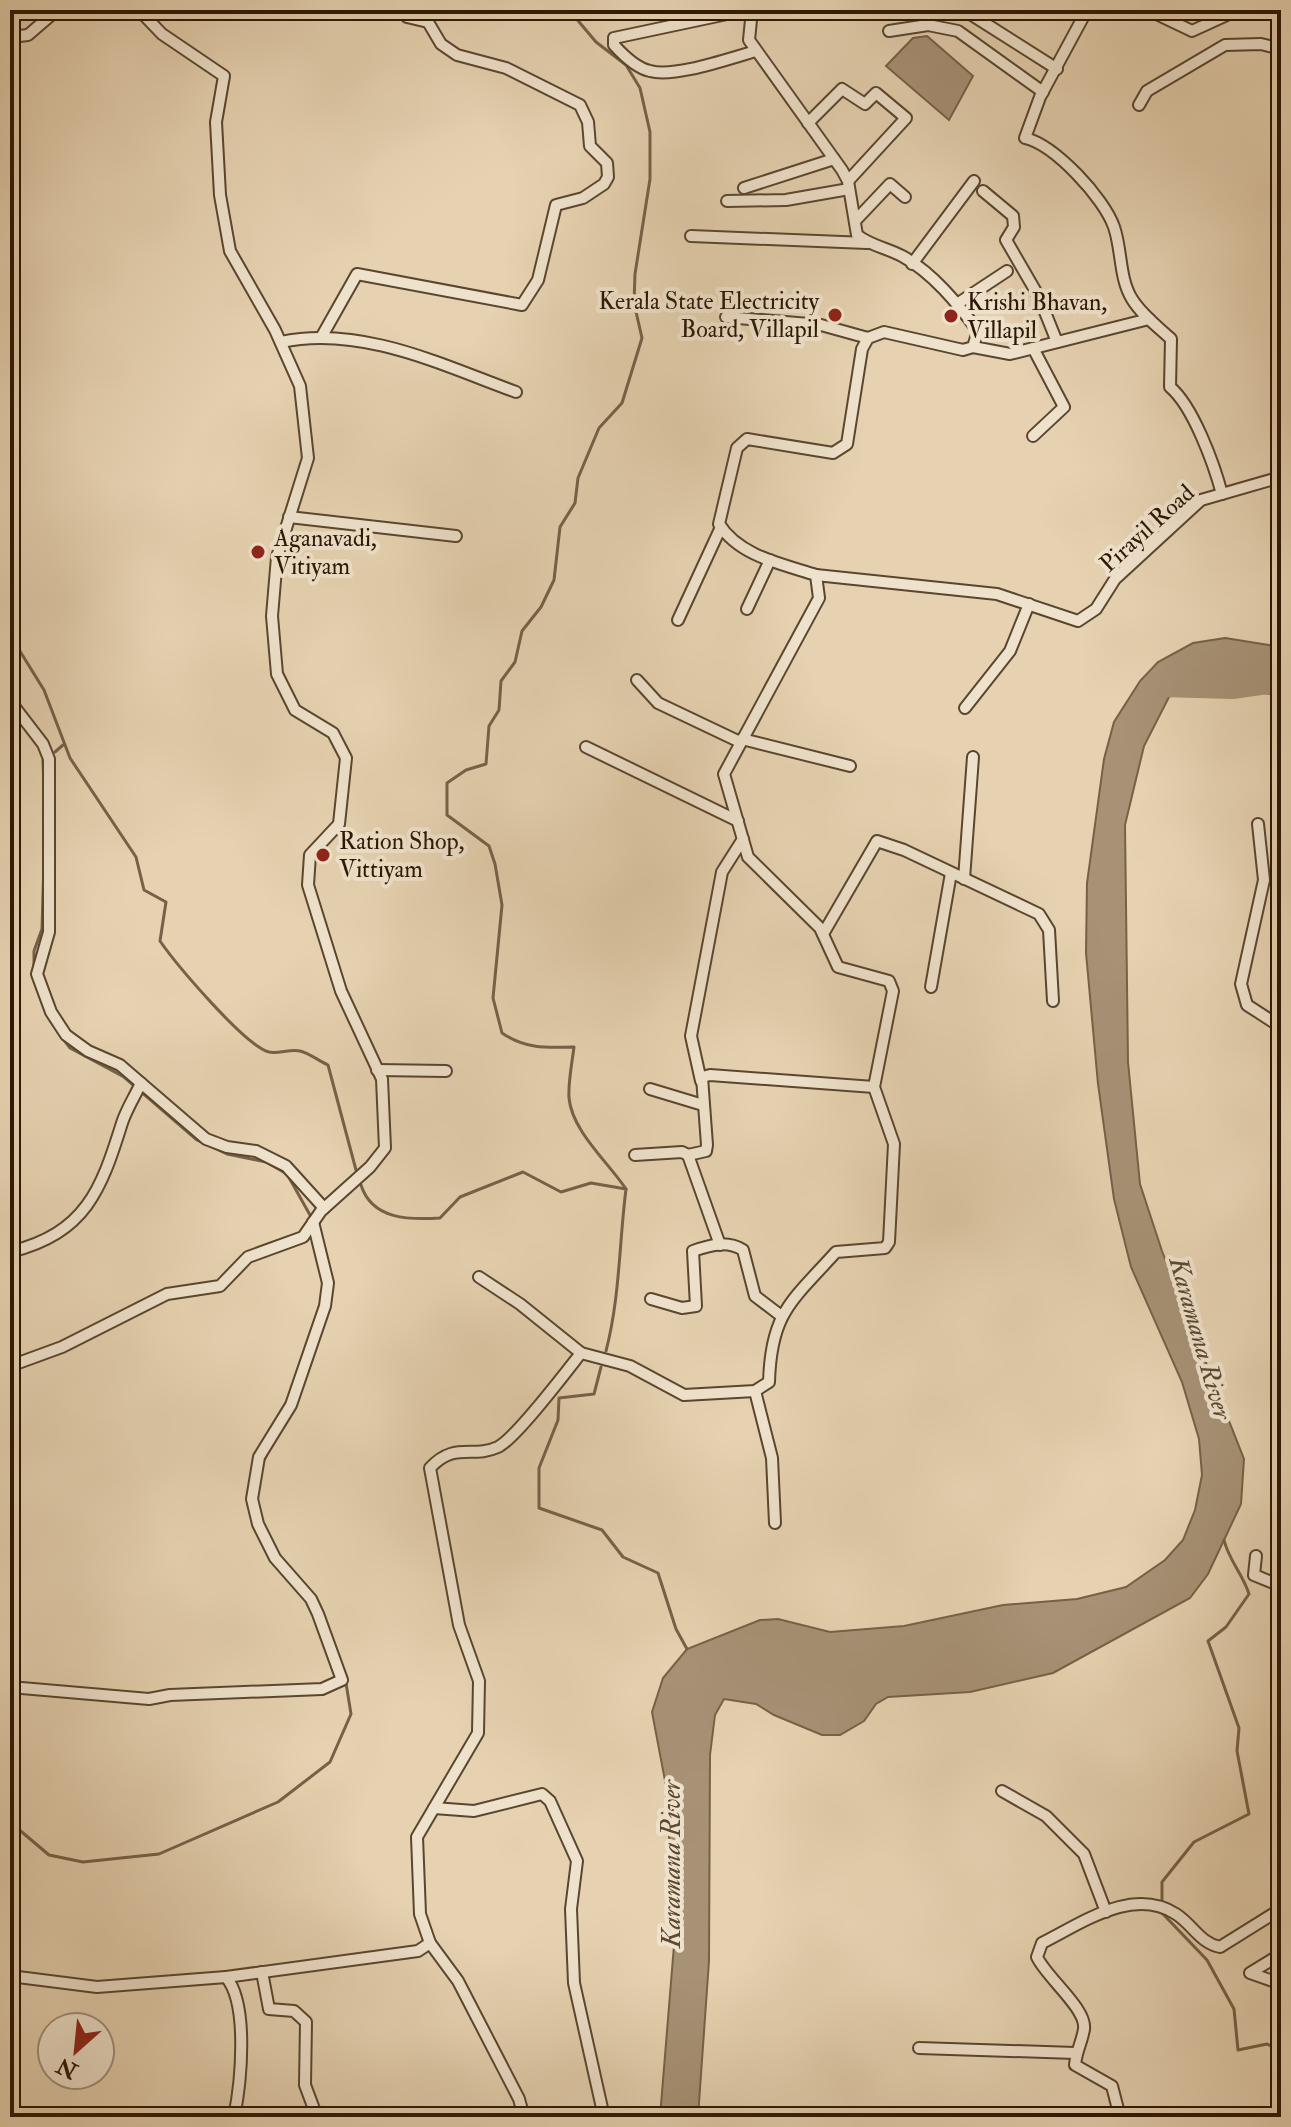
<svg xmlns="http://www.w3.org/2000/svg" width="1291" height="2127" font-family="'IM FELL Double Pica',serif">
	<rect width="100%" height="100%" fill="#e6d2b1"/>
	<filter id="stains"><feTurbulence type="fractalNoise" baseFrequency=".0025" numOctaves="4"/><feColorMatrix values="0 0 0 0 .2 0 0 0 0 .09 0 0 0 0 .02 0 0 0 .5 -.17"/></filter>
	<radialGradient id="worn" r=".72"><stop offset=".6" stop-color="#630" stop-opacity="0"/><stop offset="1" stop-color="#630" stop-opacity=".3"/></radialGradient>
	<g fill="#a79276" stroke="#766148" stroke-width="2">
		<polygon points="927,36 973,76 949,120 886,66 913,38"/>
		<polygon points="1225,638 1281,647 1281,695 1187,685 1169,697 1144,746 1125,825 1128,1062 1140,1184 1162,1251 1244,1459 1241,1504 1208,1574 1190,1598 1053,1673 970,1692 888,1697 876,1704 864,1721 840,1735 822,1735 774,1715 756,1704 724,1699 715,1715 710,1755 709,1961 698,2117 660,2117 675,1933 666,1786 652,1712 663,1678 687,1649 760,1620 778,1619 830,1632 904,1626 1003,1605 1077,1599 1126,1587 1165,1560 1183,1540 1195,1510 1202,1475 1199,1439 1182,1382 1131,1267 1114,1199 1098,1084 1086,953 1087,883 1104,759 1114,722 1140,681 1158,662 1193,643"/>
	</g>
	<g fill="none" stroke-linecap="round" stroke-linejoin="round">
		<g stroke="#766148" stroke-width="3">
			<path d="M569 10 596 42 626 65 640 88 650 132V179L635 274 634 303 642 338 622 403 599 428 578 478 575 503 560 527 554 580 541 607 522 631 515 662 501 681 499 710 489 726 486 764 466 770 447 783V815L489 846 495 864 502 905 493 998 502 1033C525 1049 546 1048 574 1047 572 1063 568 1082 569 1098 572 1131 608 1162 626 1189"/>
			<path d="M10 635 44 690 70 758 136 857 144 890 166 902 160 941C176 964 245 1046 269 1052 278 1054 290 1049 300 1051 309 1053 319 1061 328 1065L356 1170"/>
			<polyline points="55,752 63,745"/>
			<polyline points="43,760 44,789"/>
			<polyline points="34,968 34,951 42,929 44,861"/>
			<polyline points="34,980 42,1002"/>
			<polyline points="46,1013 57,1030"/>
			<polyline points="64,1040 70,1048 124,1077 197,1140 227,1154 266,1162 287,1174 310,1215"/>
			<path d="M361 1185C372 1220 410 1220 440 1218L460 1197 523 1172 561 1192 591 1183 626 1189C619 1244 620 1297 606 1351"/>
			<polyline points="328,1264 333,1283"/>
			<polyline points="601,1367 594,1394 559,1398 558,1420 539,1468 539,1508 602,1530 623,1557 658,1573 676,1629 687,1649"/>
			<polyline points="308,1371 328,1310"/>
			<polyline points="262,1464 269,1450"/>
			<polyline points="10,1822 49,1855 83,1862 159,1854 278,1802 330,1762 351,1714 346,1683"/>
			<path d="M1162 1899V1882L1194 1842 1249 1814 1237 1751 1239 1728 1208 1641 1226 1627 1249 1594C1243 1574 1229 1561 1224 1540"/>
			<polyline points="1163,1914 1207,1960 1234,2009 1238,2050 1267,2044 1281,2051"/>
		</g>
		<polyline stroke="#a79276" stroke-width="16" points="1161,689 1233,691 1281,684"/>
		<defs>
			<g id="minor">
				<path d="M746 10 614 38V45C623 55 636 68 650 71 675 78 730 58 756 51"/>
				<polyline points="964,10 1057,69"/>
				<path d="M1087 10 1040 97 1025 138C1055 145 1104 198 1114 227 1122 250 1119 278 1132 299 1141 314 1158 327 1171 339L1170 387C1193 406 1214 464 1222 494"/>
				<polyline points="1148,10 1192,31 1238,10"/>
				<polyline points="889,31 928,25 958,31 1043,92"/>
				<polyline points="10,37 28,35 57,10"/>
				<polyline points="1139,105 1147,91 1225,45 1261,44 1281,49"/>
				<polyline points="808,123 842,89 865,104 876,93 906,118 848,181"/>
				<polyline points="744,188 834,159"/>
				<polyline points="983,191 1013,216 1014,227 1006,240 1039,297 1057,342"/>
				<polyline points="727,201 786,200 849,189"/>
				<polyline points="855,221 890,184 905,197"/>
				<polyline points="691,236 867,243"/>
				<polyline points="912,264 974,181"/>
				<polyline points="957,304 1007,271"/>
				<polyline points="726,317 821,325 868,338"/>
				<polyline points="322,336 357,274 522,305 538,280 556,205 583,198 604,184 608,177 607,163 590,146 588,122 580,105 506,68 457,55 441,44 428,22 407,17 400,10"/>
				<path d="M281 342C361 325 442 365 516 392"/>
				<polyline points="973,347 1010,354 1149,319"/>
				<polyline points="1033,436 1064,407 1033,348"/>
				<polyline points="289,517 456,536"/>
				<polyline points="816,575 997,594 1078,621 1096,609 1115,579 1201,500 1281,477"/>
				<polyline points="747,609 770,560"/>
				<polyline points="678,620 721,527"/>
				<polyline points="637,680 658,703 740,742"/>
				<polyline points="10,701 43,744 49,759 49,932 37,974 51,1012 66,1035 88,1051 120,1065 206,1139 227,1147 256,1151 286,1166 324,1208"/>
				<polyline points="965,708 1010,651 1029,604"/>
				<polyline points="742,739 850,766"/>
				<polyline points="586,747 738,821"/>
				<polyline points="1258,824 1264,880 1241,984 1247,1005 1281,1027"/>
				<polyline points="964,879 973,757"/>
				<polyline points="823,934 877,841 904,850 1039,914 1049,930 1053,1001"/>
				<polyline points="931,987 951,873"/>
				<polyline points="377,1070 446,1071"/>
				<polyline points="701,1081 691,1036 722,872 743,839"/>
				<polyline points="650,1089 703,1105"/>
				<polyline points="635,1155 682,1152 688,1155 720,1245"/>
				<polyline points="688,1155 706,1151 707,1145 702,1077 710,1075 874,1087"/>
				<path d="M10 1252C86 1233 101 1190 122 1123 126 1110 135 1096 141 1083"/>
				<polyline points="479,1277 520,1304 581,1353"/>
				<path d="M651 1299 682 1308 696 1306 693 1251C710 1245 727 1240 743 1250L755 1296 780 1315"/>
				<polyline points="10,1366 62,1347 167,1294 220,1286 248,1257 303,1237 321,1211 370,1167 385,1148 382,1079 341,991 308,885 310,855 339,824 346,758 333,733 295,710 277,674 272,616 277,557 308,458 300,386 275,330 230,251 220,195 216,122 224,76 162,34 139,10"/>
				<polyline points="755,1391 772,1458 775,1523"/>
				<polyline points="1256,1556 1254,1575 1281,1586"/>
				<polyline points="10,1687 149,1699 170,1695 322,1689 342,1680 318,1614 311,1599 275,1558 258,1524 252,1499 259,1457 291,1405 325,1306 328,1283 313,1222"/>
				<polyline points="1002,1791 1046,1816 1084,1854 1106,1912"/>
				<polyline points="434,1808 474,1811 542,1794 550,1801 577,1861 571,1909 574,1983 604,2117"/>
				<polyline points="430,1943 458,1981 519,2099 524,2117"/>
				<polyline points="1281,1954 1250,1973 1281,1984"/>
				<polyline points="262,1972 269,2009 294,2011 306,2022 305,2085 317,2117"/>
				<path d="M10 1976 97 1987 226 1977C249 2004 241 2083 234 2117"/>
				<path d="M226 1977 418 1951 430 1943 420 1914 417 1837 478 1733 479 1681 459 1625 430 1468C455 1441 472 1459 498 1447 516 1438 566 1372 581 1353L630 1366 684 1395 755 1391 769 1382C771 1312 792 1301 836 1252L885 1248 889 1242 894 1144 874 1087 893 991 889 981 838 967 820 928 748 857 724 774 819 598 816 575C782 564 739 556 719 524L737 448 747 439 833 453 847 444 862 349 868 338 884 332 963 350 973 347 978 331C958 304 932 272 902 256 887 248 871 246 857 235L848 181 842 170 749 40 752 10"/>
				<polyline points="919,2048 1075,2053"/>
				<path d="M1120 2117 1112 2086 1075 2065C1076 2052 1082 2042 1084 2029 1087 2009 1046 1977 1037 1957L1042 1943C1082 1923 1133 1886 1176 1914 1193 1925 1200 1943 1220 1947L1281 1909"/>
			</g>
		</defs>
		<use href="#minor" stroke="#5a462f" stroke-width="14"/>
		<use href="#minor" stroke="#efe2cc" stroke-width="10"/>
	</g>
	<g fill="#8f2418" stroke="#efe2cc" stroke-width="3">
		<circle cx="835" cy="315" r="8"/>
		<circle cx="951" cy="316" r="8"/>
		<circle cx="258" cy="552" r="8"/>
		<circle cx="323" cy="855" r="8"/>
	</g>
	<g text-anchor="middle" stroke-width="8" stroke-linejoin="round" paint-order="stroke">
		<g font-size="24" fill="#2c1704" stroke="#efe2cc" text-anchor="start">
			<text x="819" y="309" text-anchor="end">Kerala State Electricity<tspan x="819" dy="28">Board, Villapil</tspan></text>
			<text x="967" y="310">Krishi Bhavan,<tspan x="967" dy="28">Villapil</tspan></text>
			<text x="274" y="546">Aganavadi,<tspan x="274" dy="28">Vitiyam</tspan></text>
			<text x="339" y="849">Ration Shop,<tspan x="339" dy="28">Vittiyam</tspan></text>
		</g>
		<g font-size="24" fill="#2c1704" stroke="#efe2cc">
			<text transform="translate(1147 528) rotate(-42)" y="8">Pirayil Road</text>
		</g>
		<g font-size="26" font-style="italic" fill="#5d4832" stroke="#efe2cc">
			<text transform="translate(1201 1338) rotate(74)" y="9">Karamana River</text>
			<text transform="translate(671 1864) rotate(-90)" y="9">Karamana River</text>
		</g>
	</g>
	<rect width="1291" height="2127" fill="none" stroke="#e6d2b1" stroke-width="40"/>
	<rect x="12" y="12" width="1267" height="2103" fill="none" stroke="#2c1704" stroke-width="4"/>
	<rect x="20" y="20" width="1251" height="2087" fill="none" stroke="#2c1704" stroke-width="2"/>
	<g transform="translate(76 2051) rotate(207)"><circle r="38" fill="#efe2cc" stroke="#a1917c" stroke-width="2"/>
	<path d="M0-6L14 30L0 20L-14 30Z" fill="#8f2418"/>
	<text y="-12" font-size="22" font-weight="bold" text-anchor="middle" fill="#2c1704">N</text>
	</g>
	<rect width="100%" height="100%" filter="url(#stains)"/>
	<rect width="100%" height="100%" fill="url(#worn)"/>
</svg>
